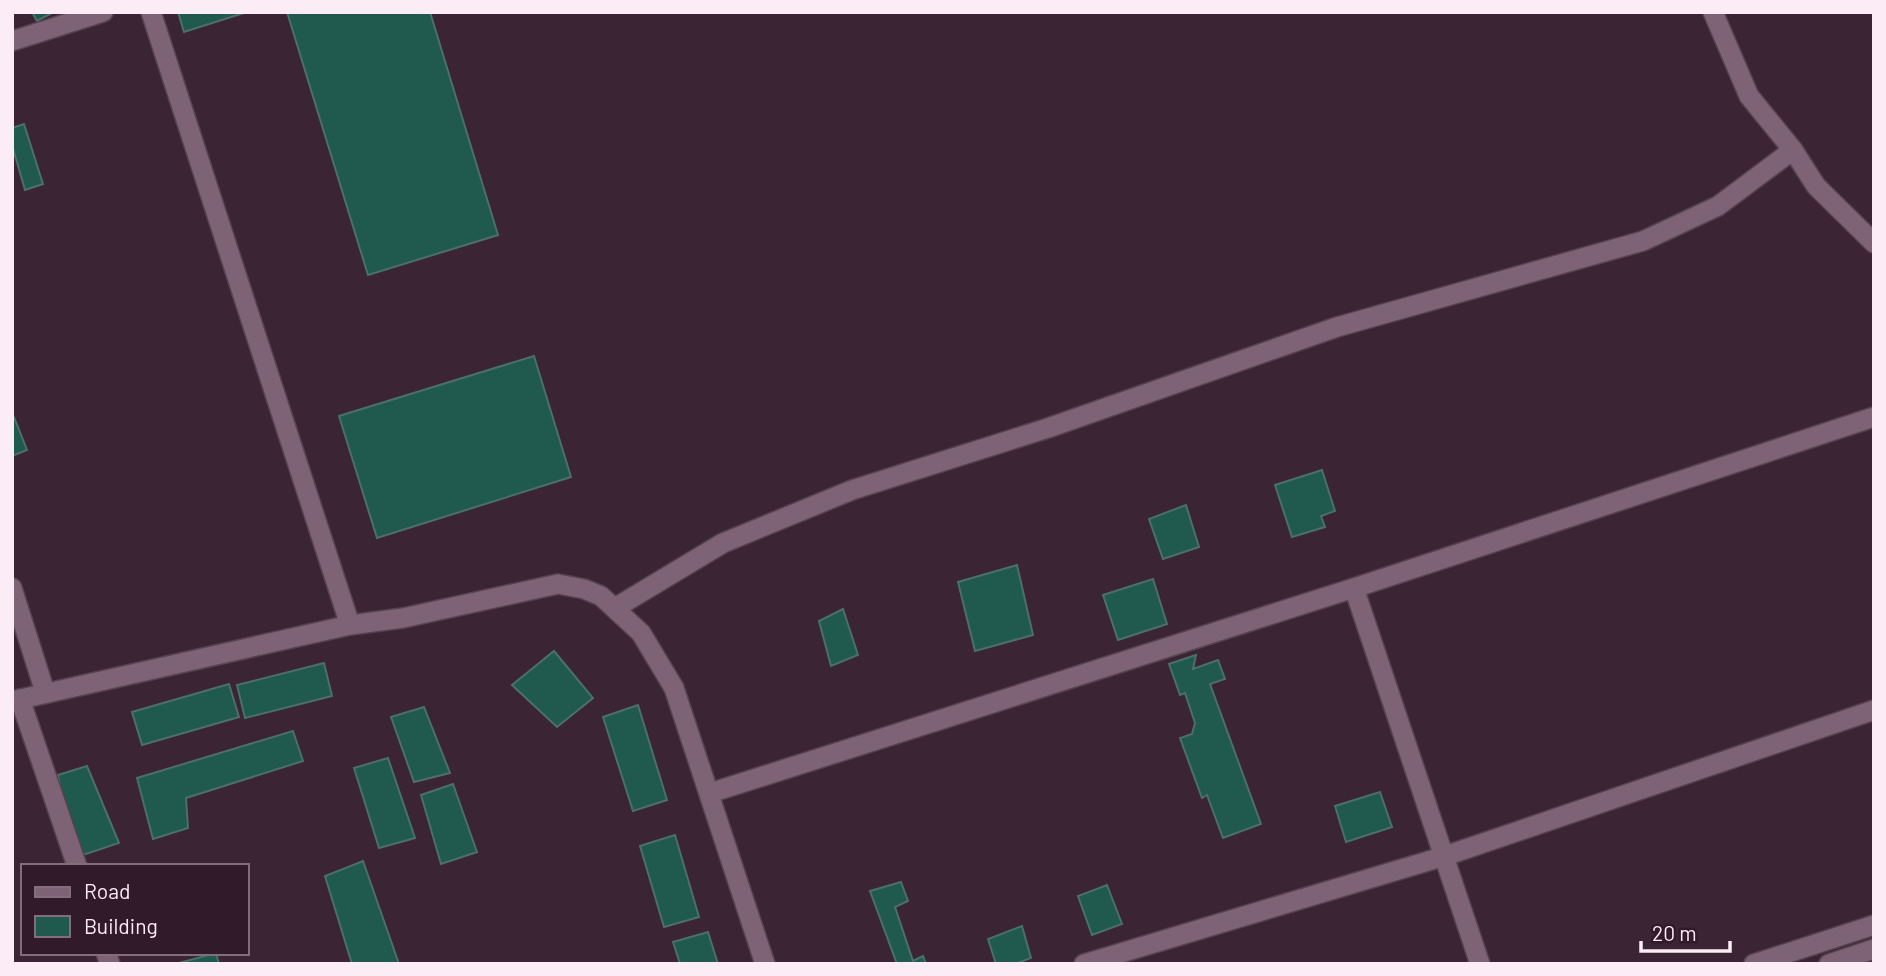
<svg xmlns="http://www.w3.org/2000/svg" width="1886" height="976" font-family="Barlow,sans-serif">
	<rect width="100%" height="100%" fill="#3b2434"/>
	<g fill="#20594e" stroke="#4b7068" stroke-width="2">
		<polygon points="32,12 54,12 37,21"/>
		<polygon points="178,12 247,12 184,32"/>
		<polygon points="287,12 430,12 498,235 368,275"/>
		<polygon points="24,124 43,184 25,190 12,145 12,128"/>
		<polygon points="534,356 571,477 377,538 339,416"/>
		<polygon points="14,417 27,450 12,456 12,418"/>
		<polygon points="1322,470 1335,511 1321,516 1325,527 1292,537 1275,485"/>
		<polygon points="1186,505 1199,547 1163,559 1149,519"/>
		<polygon points="1017,565 1033,635 975,651 958,582"/>
		<polygon points="1153,579 1167,624 1118,640 1103,595"/>
		<polygon points="843,609 858,655 831,666 819,621"/>
		<polygon points="554,651 593,698 557,727 512,685"/>
		<polygon points="1196,655 1193,669 1218,660 1225,679 1210,684 1261,824 1223,838 1207,795 1202,798 1180,738 1192,734 1195,723 1185,693 1180,695 1169,664"/>
		<polygon points="324,663 332,696 245,718 237,685"/>
		<polygon points="229,684 239,717 142,745 132,712"/>
		<polygon points="638,705 667,800 633,811 603,717"/>
		<polygon points="424,707 450,773 414,782 391,717"/>
		<polygon points="293,731 303,761 186,798 188,828 153,839 137,778"/>
		<polygon points="388,758 415,838 379,848 354,768"/>
		<polygon points="87,766 119,843 74,858 58,775"/>
		<polygon points="453,784 477,852 441,864 421,795"/>
		<polygon points="1380,792 1392,827 1346,842 1335,806"/>
		<polygon points="675,835 699,917 664,927 640,846"/>
		<polygon points="363,861 399,964 352,964 325,876"/>
		<polygon points="901,882 908,901 895,907 913,961 923,956 926,964 897,964 870,891"/>
		<polygon points="1107,885 1122,924 1092,935 1078,896"/>
		<polygon points="1022,926 1031,958 1015,964 996,964 988,939"/>
		<polygon points="708,932 718,964 680,964 673,942"/>
		<polygon points="216,953 219,964 179,963"/>
	</g>
	<g fill="none" stroke-linecap="round" stroke-linejoin="round">
		<defs>
			<g id="minor">
				<polyline points="151,12 350,625"/>
				<polyline points="1713,12 1749,96 1793,150 1816,186 1874,243"/>
				<polyline points="12,41 103,12"/>
				<polyline points="12,588 45,692"/>
				<polyline points="1354,588 1480,964"/>
				<polyline points="615,608 723,543 852,490 1048,428 1337,327 1643,241 1718,206 1793,150"/>
				<polyline points="20,699 77,866"/>
				<polyline points="12,701 350,625 403,618 558,584 584,589 601,596 641,633 674,688 765,964"/>
				<polyline points="710,793 1354,588 1874,417"/>
				<polyline points="106,953 110,964"/>
				<polyline points="1084,964 1445,856 1874,710"/>
			</g>
			<g id="tertiary">
				<polyline points="1754,964 1874,925"/>
				<polyline points="1829,964 1874,949"/>
			</g>
		</defs>
		<use href="#minor" stroke="#564250" stroke-width="22"/>
		<use href="#tertiary" stroke="#564250" stroke-width="22"/>
		<use href="#minor" stroke="#7e6376" stroke-width="19"/>
		<use href="#tertiary" stroke="#7e6376" stroke-width="19"/>
	</g>
	<rect width="1886" height="976" fill="none" stroke="#fcecf6" stroke-width="28"/>
	<rect x="21" y="864" width="228" height="91" fill="#311a2a" stroke="#826e7c" stroke-width="2"/>
	<rect x="35" y="887" width="35" height="10" fill="#7e6376" stroke="#826e7c" stroke-width="2"/>
	<text x="84" y="899" font-size="21" fill="#fcecf6">Road</text>
	<rect x="35" y="916" width="35" height="21" fill="#20594e" stroke="#826e7c" stroke-width="2"/>
	<text x="84" y="934" font-size="21" fill="#fcecf6">Building</text>
	<path d="M1641 941v10h89v-10" fill="none" stroke="#fcecf6" stroke-width="3.5"/>
	<text x="1652" y="941" font-size="21" fill="#fcecf6" stroke="#311a2a" stroke-width="5" paint-order="stroke">20 m</text>
</svg>
